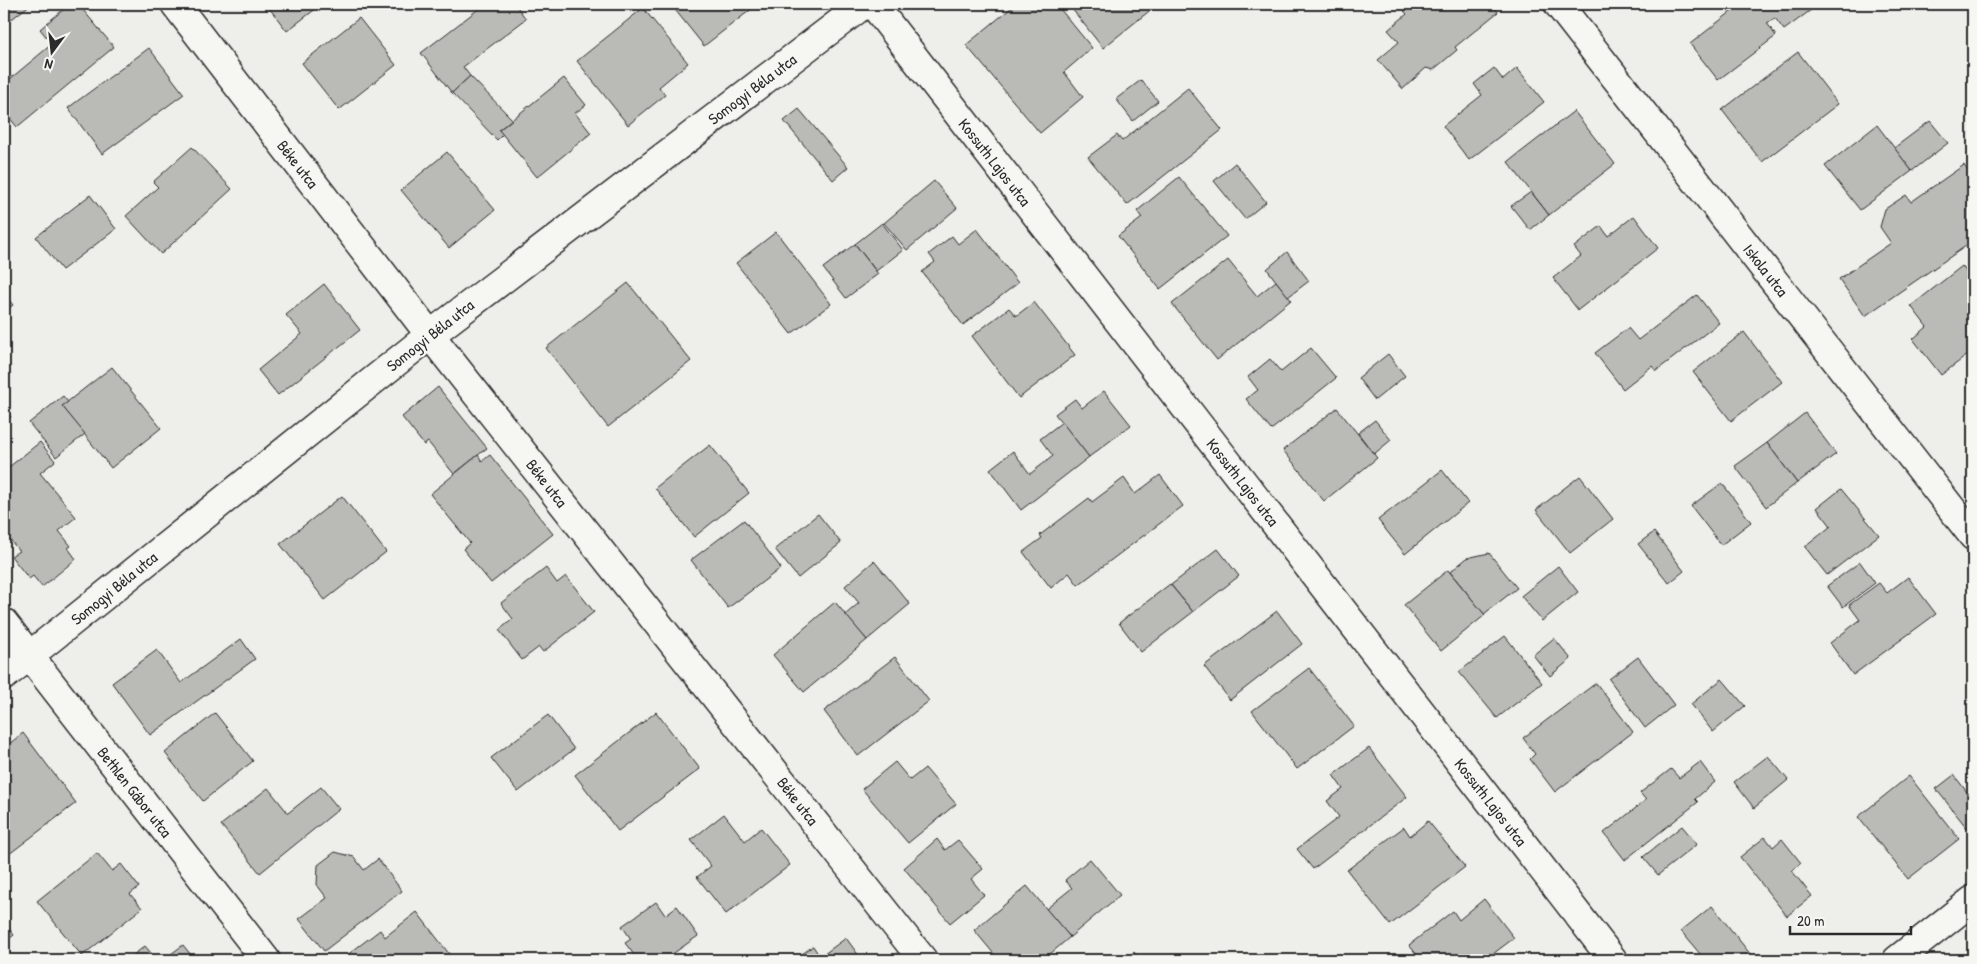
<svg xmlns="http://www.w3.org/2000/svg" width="1977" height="964" font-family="'Patrick Hand',sans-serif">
	<rect width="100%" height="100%" fill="#eeeeea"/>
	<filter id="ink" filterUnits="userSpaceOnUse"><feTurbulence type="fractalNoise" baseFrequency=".02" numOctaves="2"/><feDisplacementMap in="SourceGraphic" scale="10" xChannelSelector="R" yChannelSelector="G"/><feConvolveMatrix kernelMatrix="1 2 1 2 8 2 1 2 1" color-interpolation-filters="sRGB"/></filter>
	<g filter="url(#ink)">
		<g fill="#babab7" stroke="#2b2b2b">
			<polygon points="4,4 31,4 4,25"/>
			<polygon points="70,4 78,4 114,47 17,127 4,111 4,84 52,44 40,29"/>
			<polygon points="266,4 322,4 287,31"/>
			<polygon points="485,4 515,4 526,19 463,67 470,76 452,93 421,53"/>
			<polygon points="675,4 758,4 704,46 672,6"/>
			<polygon points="1016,4 1056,4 1092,48 1064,72 1083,97 1040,133 966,45"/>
			<polygon points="1068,4 1158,4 1103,48"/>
			<polygon points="1413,4 1491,4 1498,12 1455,47 1457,50 1433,70 1426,68 1403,89 1378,60 1399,42 1388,30 1407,14 1404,11"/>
			<polygon points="1741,4 1819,4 1784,30 1775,18 1767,23 1776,36 1718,80 1690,44"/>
			<polygon points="643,8 688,63 659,87 665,95 628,125 577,61"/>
			<polygon points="359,18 396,65 339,110 302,63"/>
			<polygon points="149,48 184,94 102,154 68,108"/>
			<polygon points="1798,52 1838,104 1762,162 1722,110"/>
			<polygon points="1494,68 1503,80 1517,68 1544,102 1469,160 1443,126 1482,95 1474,84"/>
			<polygon points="470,76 512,119 499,130 503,134 497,140 452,93"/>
			<polygon points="564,78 586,105 575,113 591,133 537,177 499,130"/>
			<polygon points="1141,80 1158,101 1133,121 1116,99"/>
			<polygon points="1188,88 1222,130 1127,205 1088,157 1117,135 1122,141"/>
			<polygon points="799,109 848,167 833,180 784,121"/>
			<polygon points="1574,111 1615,164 1549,215 1508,162"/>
			<polygon points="1930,121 1948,143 1912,171 1894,148"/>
			<polygon points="1877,125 1912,171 1860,210 1825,166"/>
			<polygon points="192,147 232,189 161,254 126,216 158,187 153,182"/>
			<polygon points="447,152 495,210 449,248 401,190"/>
			<polygon points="1235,163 1266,202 1245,219 1214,181"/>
			<polygon points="1964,165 1973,179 1973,241 1865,316 1839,279 1891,243 1880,227 1885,209 1906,195 1911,202"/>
			<polygon points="1179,177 1227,236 1160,289 1118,236 1142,218 1137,211"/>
			<polygon points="934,181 957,208 907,250 884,223"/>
			<polygon points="1531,192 1549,215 1530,230 1511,206"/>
			<polygon points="90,195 116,229 62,270 36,237"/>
			<polygon points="1634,216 1658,248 1578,310 1553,278 1581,256 1574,247 1601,226 1608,236"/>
			<polygon points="882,223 903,250 876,271 855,244"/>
			<polygon points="977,229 1018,283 963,325 922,272 935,262 929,254 952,236 958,244"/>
			<polygon points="776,232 831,304 791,334 736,263"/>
			<polygon points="855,244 878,274 846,298 823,268"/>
			<polygon points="1287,252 1309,281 1288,297 1267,269"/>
			<polygon points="1228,260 1257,296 1276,281 1291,300 1217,360 1172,304"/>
			<polygon points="1962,266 1973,281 1973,351 1941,375 1913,339 1927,327 1911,306"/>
			<polygon points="628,283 691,361 608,427 546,348"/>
			<polygon points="324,284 360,330 278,395 258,370 302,334 286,315"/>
			<polygon points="4,294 13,305 4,312"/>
			<polygon points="1697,295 1719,323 1656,371 1652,366 1623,389 1595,353 1628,328 1638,340"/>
			<polygon points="1034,302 1075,355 1019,398 972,336 1009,308 1016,316"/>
			<polygon points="1744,332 1782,382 1731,421 1693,372"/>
			<polygon points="1311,348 1336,378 1271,430 1246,399 1258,390 1248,377 1270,359 1281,372"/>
			<polygon points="1388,354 1405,376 1375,400 1358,378"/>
			<polygon points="112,367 161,428 111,468 62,406"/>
			<polygon points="438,387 487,448 454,474 428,442 424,445 402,417"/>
			<polygon points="1104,391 1131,425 1089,457 1055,414 1075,399 1082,408"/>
			<polygon points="63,396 68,402 62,406 85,434 56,457 29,423"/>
			<polygon points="4,408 11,417 4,423"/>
			<polygon points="1337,408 1377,458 1324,501 1283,450"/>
			<polygon points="1805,413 1836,454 1797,483 1767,443"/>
			<polygon points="1375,420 1391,440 1374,454 1358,433"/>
			<polygon points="1062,422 1089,457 1021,510 990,469 1013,451 1030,474 1053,456 1040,439"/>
			<polygon points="40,442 55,461 40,473 76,517 59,531 71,546 68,548 76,559 42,587 33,576 29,579 11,556 19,551 4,532 4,471"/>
			<polygon points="1767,443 1797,483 1766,507 1735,466"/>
			<polygon points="710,445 749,493 694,537 655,488"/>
			<polygon points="478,455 482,461 490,455 553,534 491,583 463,549 470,543 430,494"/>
			<polygon points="1442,470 1468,503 1405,554 1378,520"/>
			<polygon points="1160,475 1183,506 1078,585 1069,573 1051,588 1023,552 1042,538 1040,535 1089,498 1092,502 1124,478 1135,494"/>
			<polygon points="1580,476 1613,519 1570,553 1536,510"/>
			<polygon points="1722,483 1751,522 1721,545 1691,506"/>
			<polygon points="1841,489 1879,535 1827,575 1805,547 1831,526 1817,508"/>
			<polygon points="342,496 386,552 325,600 280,544"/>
			<polygon points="818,514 841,543 798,578 775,549"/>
			<polygon points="744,520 781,568 728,608 691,560"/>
			<polygon points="1654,532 1684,571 1669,583 1638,544"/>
			<polygon points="1218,549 1239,576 1193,612 1171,585"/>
			<polygon points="1489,553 1517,588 1484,614 1450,572 1467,558"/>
			<polygon points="874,561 910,604 867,640 845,615 859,603 845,586"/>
			<polygon points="1860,562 1875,583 1843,607 1827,586"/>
			<polygon points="1558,566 1578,592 1542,621 1521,596"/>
			<polygon points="546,568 557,583 566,576 594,612 543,652 539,647 522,660 499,630 513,619 501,603"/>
			<polygon points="1448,570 1485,615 1441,651 1404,605"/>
			<polygon points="1908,577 1936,614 1853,675 1830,643 1860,620 1849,605 1879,583 1887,593"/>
			<polygon points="1170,584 1193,612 1141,652 1119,623"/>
			<polygon points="835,602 867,640 804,692 773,655"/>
			<polygon points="1277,611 1302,644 1230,700 1204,666"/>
			<polygon points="1505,636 1542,683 1497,718 1459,672"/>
			<polygon points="1554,638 1571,659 1550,676 1533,655"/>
			<polygon points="241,639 255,659 150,735 112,683 157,650 181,683"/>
			<polygon points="895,657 929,701 858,756 824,711"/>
			<polygon points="1638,657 1674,705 1645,728 1609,679"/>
			<polygon points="1309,668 1354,726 1297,769 1252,711"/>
			<polygon points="1722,679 1745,706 1713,732 1691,704"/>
			<polygon points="1596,683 1633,732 1555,792 1530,759 1535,754 1523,738"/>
			<polygon points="656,712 700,769 618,831 575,775"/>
			<polygon points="215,713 253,761 203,801 165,753"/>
			<polygon points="548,715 574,749 518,792 491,758"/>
			<polygon points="23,733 76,803 4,858 4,748"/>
			<polygon points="1369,748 1407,797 1313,869 1297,849 1339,817 1327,801 1343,789 1333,775"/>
			<polygon points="1768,756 1788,780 1754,808 1734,782"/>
			<polygon points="895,762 910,780 925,768 956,804 908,843 862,789"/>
			<polygon points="1700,762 1715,782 1695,799 1698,802 1625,860 1604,833 1646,800 1640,793 1671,769 1679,778"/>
			<polygon points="1954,775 1973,800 1973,824 1967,828 1936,789"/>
			<polygon points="1909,776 1959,839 1908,879 1858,817"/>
			<polygon points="321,787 339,809 260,873 221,825 268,788 288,813"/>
			<polygon points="724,814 745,841 761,828 790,865 726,914 697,877 711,866 691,840"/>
			<polygon points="1428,821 1465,867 1390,925 1347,870 1404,827 1410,836"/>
			<polygon points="1682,826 1697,844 1658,875 1643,857"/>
			<polygon points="1765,837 1773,847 1782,839 1801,863 1792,871 1812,896 1787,916 1740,857"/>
			<polygon points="937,839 945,850 958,840 983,869 971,879 984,895 950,923 904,868"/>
			<polygon points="335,852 354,857 364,870 378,859 402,891 324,951 299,919 327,898 317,885 318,865"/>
			<polygon points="97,853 112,871 121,864 139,887 130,894 142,908 82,956 37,901"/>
			<polygon points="1090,859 1120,895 1070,937 1046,909 1072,888 1065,880"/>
			<polygon points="1027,886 1070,937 1043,960 999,960 974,930"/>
			<polygon points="1484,899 1514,938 1485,960 1421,960 1409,945 1453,911 1459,920"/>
			<polygon points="656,902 665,915 677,906 698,936 664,960 638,960 625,943 631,939 622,926"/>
			<polygon points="1712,906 1755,960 1705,960 1681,931"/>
			<polygon points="417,912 453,959 451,960 342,959 380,930 385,937"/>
			<polygon points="4,923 14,935 4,943"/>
			<polygon points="846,938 862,960 794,960 813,946 820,957"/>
			<polygon points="183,945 195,960 163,960"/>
			<polygon points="145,946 157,960 127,960"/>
			<polygon points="1134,952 1140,960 1124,960"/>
			<polygon points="1779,955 1783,960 1773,960"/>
		</g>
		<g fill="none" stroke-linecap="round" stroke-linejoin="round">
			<defs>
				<g id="minor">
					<polyline points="175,4 430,335 923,960"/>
					<polyline points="873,4 1613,960"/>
					<polyline points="1558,4 1973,536"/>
					<polyline points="4,623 266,960"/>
					<polyline points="4,676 430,335 864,4"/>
					<polyline points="1897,960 1973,900"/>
				</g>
			</defs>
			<use href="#minor" stroke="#2b2b2b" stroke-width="31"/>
			<use href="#minor" stroke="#f6f6f2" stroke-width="28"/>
		</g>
	</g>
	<g text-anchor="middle" stroke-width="4" stroke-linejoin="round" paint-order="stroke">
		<g font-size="16" fill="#2b2b2b" stroke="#f6f6f2">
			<text transform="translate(752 89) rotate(-37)" y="6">Somogyi Béla utca</text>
			<text transform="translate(995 162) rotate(52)" y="6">Kossuth Lajos utca</text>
			<text transform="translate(298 164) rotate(52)" y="6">Béke utca</text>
			<text transform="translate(1766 270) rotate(52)" y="6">Iskola utca</text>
			<text transform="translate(430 335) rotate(-38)" y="6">Somogyi Béla utca</text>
			<text transform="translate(1243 482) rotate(52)" y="6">Kossuth Lajos utca</text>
			<text transform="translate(547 483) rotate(52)" y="6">Béke utca</text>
			<text transform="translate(114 588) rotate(-39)" y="6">Somogyi Béla utca</text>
			<text transform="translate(135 792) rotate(52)" y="6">Bethlen Gábor utca</text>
			<text transform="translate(798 801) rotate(52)" y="6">Béke utca</text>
			<text transform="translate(1491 802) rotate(52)" y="6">Kossuth Lajos utca</text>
		</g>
	</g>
	<rect width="1977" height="964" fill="none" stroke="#f6f6f2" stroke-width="20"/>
	<rect x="10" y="10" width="1957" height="944" fill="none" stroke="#2b2b2b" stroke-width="2" filter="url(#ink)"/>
	<g transform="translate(52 52) rotate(195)" stroke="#f6f6f2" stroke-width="4" paint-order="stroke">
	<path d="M0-4L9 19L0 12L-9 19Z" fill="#2b2b2b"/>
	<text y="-8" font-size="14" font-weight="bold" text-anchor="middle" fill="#2b2b2b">N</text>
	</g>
	<path d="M1790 926v8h121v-8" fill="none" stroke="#2b2b2b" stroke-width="2.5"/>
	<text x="1797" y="926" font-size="15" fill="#2b2b2b" stroke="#f6f6f2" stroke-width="4" paint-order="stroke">20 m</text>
</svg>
